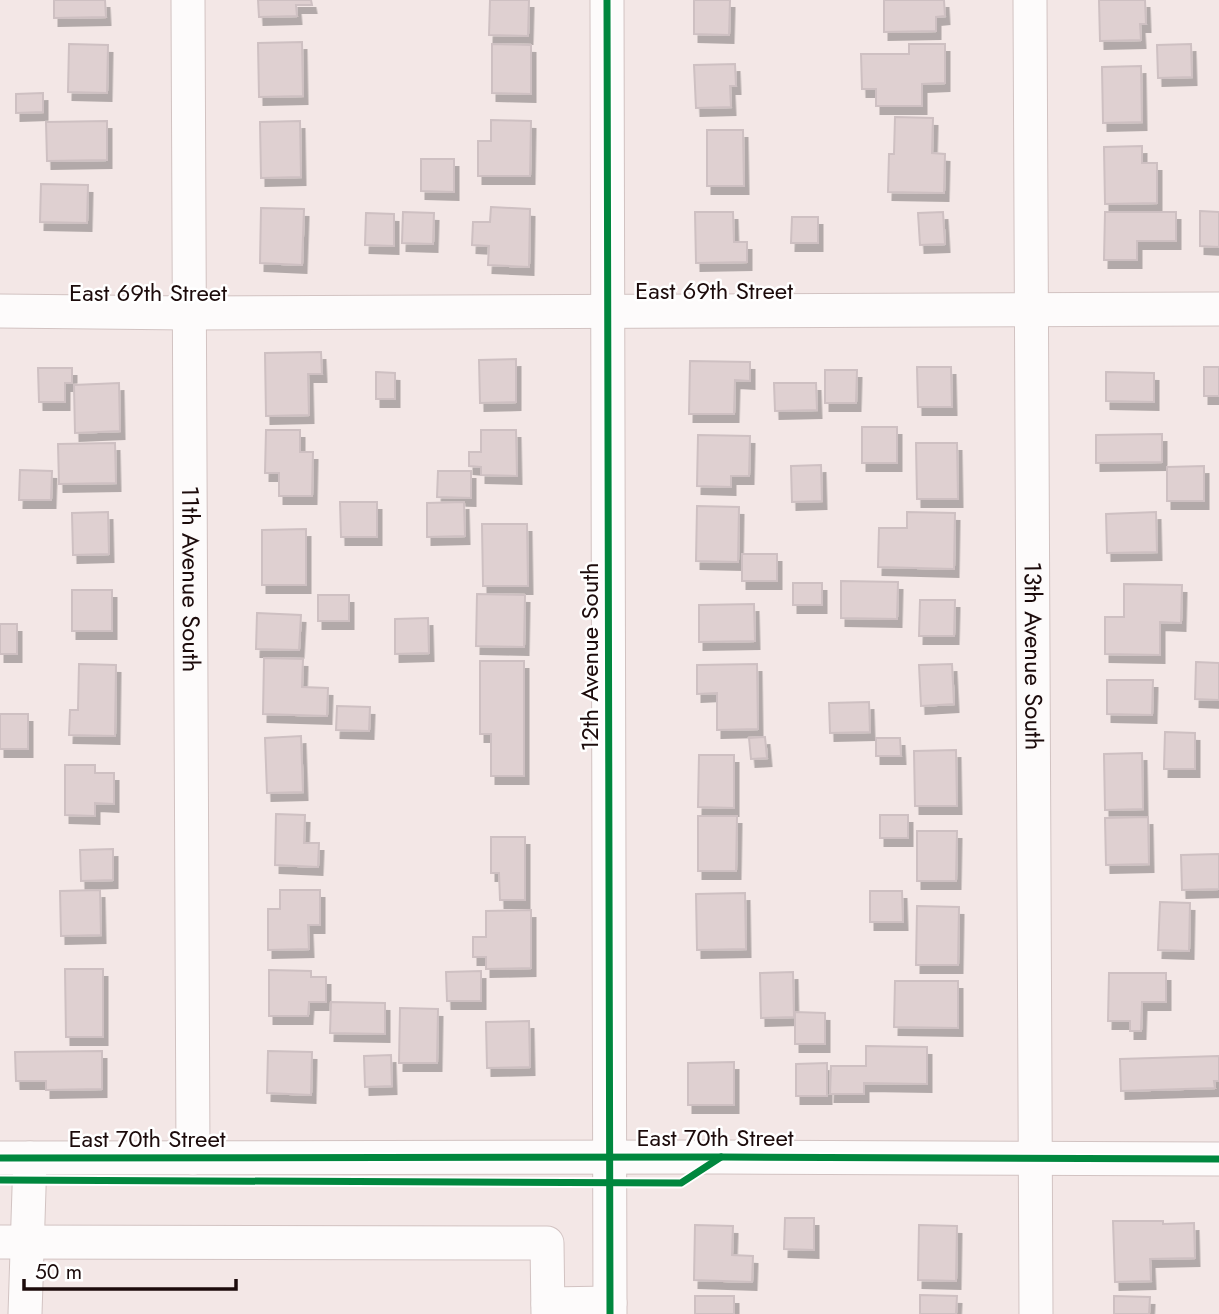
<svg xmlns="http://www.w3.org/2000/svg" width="1219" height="1314" font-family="Jost,sans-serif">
	<defs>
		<filter id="shadow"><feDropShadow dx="4.5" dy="8" stdDeviation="0" flood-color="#0004"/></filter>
	</defs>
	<rect width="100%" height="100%" fill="#f3e7e6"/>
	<g fill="#dfd0d1" stroke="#cec0c2" stroke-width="2" filter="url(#shadow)">
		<polygon points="54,0 105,0 106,17 54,18"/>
		<polygon points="258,0 311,0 312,5 296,5 297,16 259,17"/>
		<polygon points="490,0 529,0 528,36 489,35"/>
		<polygon points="694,0 730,0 729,35 694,34"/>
		<polygon points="884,0 944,0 945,16 936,17 936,31 884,32"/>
		<polygon points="1099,0 1145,0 1146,24 1140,24 1141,40 1100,41"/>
		<polygon points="302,42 303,96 259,97 258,43"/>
		<polygon points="69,44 108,45 107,93 68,92"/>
		<polygon points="492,44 531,45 531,94 492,93"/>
		<polygon points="909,44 945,44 945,83 922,84 922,106 876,106 876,89 862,89 861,54 909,54"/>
		<polygon points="1191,44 1192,77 1158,78 1157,45"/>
		<polygon points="735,64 736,86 730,86 731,107 696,108 694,65"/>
		<polygon points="1141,66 1142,122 1103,123 1102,67"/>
		<polygon points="43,93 43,112 16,113 16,94"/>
		<polygon points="895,117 933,118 932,153 945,154 944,193 888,192 889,154 894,154"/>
		<polygon points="491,120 531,121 530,176 478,176 478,141 491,141"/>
		<polygon points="107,121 107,160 47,161 46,122"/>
		<polygon points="300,121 301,177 261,178 260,122"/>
		<polygon points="707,130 743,130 744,186 707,186"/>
		<polygon points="1142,146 1142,163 1157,163 1157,203 1105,204 1104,147"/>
		<polygon points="421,159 454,159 454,192 421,191"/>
		<polygon points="41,184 88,185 87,223 40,222"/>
		<polygon points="491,207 530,209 529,267 488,265 489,246 472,245 473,222 490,222"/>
		<polygon points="261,208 304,209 302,265 260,263"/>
		<polygon points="1200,211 1219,212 1219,247 1200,246"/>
		<polygon points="403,212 434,213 433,244 402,243"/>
		<polygon points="695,212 733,212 734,242 747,242 747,262 696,263"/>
		<polygon points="943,212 945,244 920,245 918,213"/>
		<polygon points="1105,212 1176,212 1176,241 1137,241 1137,260 1104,260"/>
		<polygon points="366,213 394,214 394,246 365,245"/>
		<polygon points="792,217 818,217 818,243 791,243"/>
		<polygon points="321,352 322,374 308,374 309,415 266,416 265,353"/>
		<polygon points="516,359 516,402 480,403 479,360"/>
		<polygon points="690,361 750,362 750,381 735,380 734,414 689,414"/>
		<polygon points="917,367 951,367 952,407 918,407"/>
		<rect x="1204" y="367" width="15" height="29"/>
		<polygon points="38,368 72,368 72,383 65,383 65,402 39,402"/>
		<polygon points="825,370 857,370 856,403 825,403"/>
		<polygon points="376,372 395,373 395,399 376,399"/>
		<polygon points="1106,372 1154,373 1154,402 1106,401"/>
		<polygon points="119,383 120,431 75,433 74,385"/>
		<polygon points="774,383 816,383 817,410 775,411"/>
		<rect x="862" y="427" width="35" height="36"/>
		<polygon points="266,430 300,430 300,452 313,452 312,496 279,496 279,473 265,473"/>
		<polygon points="481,430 516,430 517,476 481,475 481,467 469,466 469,452 481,452"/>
		<polygon points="1162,434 1162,462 1096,463 1096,435"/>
		<polygon points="698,435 750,436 749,476 731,476 731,487 697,486"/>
		<polygon points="115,443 116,483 59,484 58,444"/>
		<polygon points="916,443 957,443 958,499 917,499"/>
		<polygon points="821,465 822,501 792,502 791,466"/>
		<polygon points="1204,466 1204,501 1167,501 1167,467"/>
		<polygon points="20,470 52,471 51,500 19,500"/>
		<polygon points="438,471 471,471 471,498 437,497"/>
		<polygon points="340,502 377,502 377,537 341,537"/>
		<polygon points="464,502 465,536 427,537 427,503"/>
		<polygon points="697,506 739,507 738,562 696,561"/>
		<polygon points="108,512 109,554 73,555 72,513"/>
		<polygon points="907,512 955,513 954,569 878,567 879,528 907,528"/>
		<polygon points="1156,512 1157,552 1107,553 1106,514"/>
		<polygon points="482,524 527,524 528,586 483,586"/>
		<polygon points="306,529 306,585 262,585 262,530"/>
		<rect x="742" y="554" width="35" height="27"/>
		<polygon points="841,581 898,582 897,619 841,618"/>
		<rect x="793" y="583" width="29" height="22"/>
		<polygon points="1124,584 1182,585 1181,623 1160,622 1160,655 1105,654 1105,617 1124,617"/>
		<rect x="72" y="590" width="40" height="41"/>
		<polygon points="477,594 525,595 524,647 476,646"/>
		<rect x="318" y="595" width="31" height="26"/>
		<polygon points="920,600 955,600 954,636 919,636"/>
		<polygon points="754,604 755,641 699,642 699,605"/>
		<polygon points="257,613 301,615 299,650 256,649"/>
		<polygon points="428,618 429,653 395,654 395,619"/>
		<rect x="0" y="624" width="17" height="30"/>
		<polygon points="264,658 303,659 302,687 328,688 327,716 263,714"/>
		<polygon points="480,661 524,661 524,776 491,776 491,734 480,734"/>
		<polygon points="1196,662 1219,663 1219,700 1195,699"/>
		<polygon points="79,664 116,665 115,736 69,735 70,710 78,710"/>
		<polygon points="757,664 758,729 717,730 717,693 697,694 697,665"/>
		<polygon points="952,664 954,704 921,706 919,665"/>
		<polygon points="1107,680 1153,680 1152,715 1107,714"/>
		<polygon points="869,702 870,732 830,733 829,703"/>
		<polygon points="337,706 370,707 369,731 336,730"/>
		<rect x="0" y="714" width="28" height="35"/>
		<polygon points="1165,732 1195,733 1195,769 1164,769"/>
		<polygon points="301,736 303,792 267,793 265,738"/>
		<polygon points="765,737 767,758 751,759 749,738"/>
		<polygon points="876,738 900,738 901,756 876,756"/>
		<polygon points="956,750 957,806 915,806 914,751"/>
		<polygon points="1142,753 1143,809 1105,810 1104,754"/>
		<polygon points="699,755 734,755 734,808 698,807"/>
		<polygon points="65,765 95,765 95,773 114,773 114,804 95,803 95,816 65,815"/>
		<polygon points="276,814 305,815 304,843 319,843 318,867 275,865"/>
		<rect x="880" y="815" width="28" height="23"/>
		<polygon points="698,816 737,816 736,871 698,871"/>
		<polygon points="1148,817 1149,864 1106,865 1105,818"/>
		<polygon points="917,831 957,831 956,881 917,881"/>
		<polygon points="491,837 525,837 525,900 500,900 499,873 491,873"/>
		<polygon points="113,849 113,880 81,881 80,850"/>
		<polygon points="1219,854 1219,889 1182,890 1181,855"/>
		<polygon points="100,890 101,935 61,936 60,891"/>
		<polygon points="280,890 320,890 320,925 308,925 309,949 268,950 268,909 280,909"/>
		<polygon points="870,891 902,891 903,922 870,922"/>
		<polygon points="745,893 746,949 697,950 696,894"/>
		<polygon points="1160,902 1190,903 1189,951 1158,950"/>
		<polygon points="917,906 959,907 958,965 916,965"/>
		<polygon points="531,910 531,968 486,969 486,957 473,957 473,937 486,937 486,911"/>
		<polygon points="65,969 103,969 103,1037 66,1037"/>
		<polygon points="269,970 311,971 311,977 326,977 326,1002 309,1002 308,1016 269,1016"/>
		<polygon points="481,971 481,1001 447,1001 446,972"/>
		<polygon points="793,972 794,1017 761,1018 760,973"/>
		<polygon points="1109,973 1166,973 1166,1002 1142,1002 1141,1031 1130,1031 1130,1021 1108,1021"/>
		<polygon points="895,981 958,981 958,1028 894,1027"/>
		<polygon points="331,1002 385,1003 385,1034 330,1033"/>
		<polygon points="400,1008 438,1009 437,1063 399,1063"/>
		<polygon points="795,1012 825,1013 825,1044 795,1044"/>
		<polygon points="529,1021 530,1067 487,1068 486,1022"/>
		<polygon points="866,1046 927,1047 927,1084 864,1083 864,1094 830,1094 831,1066 866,1066"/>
		<polygon points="102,1051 102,1089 46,1090 46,1081 16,1081 15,1052"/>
		<polygon points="268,1051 312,1052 311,1095 267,1093"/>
		<polygon points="391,1055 392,1086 365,1087 364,1056"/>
		<polygon points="1219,1056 1219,1081 1214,1081 1215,1088 1121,1091 1120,1059"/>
		<polygon points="734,1062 734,1105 688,1105 688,1063"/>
		<polygon points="827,1063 827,1096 796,1096 796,1064"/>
		<polygon points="785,1218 814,1218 814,1250 784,1249"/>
		<polygon points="1113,1221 1163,1221 1163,1224 1194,1223 1195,1258 1150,1259 1151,1281 1115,1282"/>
		<polygon points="695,1225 733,1226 732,1255 753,1256 752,1282 694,1280"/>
		<polygon points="919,1225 957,1226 956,1281 918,1280"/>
		<polygon points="920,1295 957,1296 956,1314 920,1314"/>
		<rect x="695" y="1296" width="39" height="18"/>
		<polygon points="1114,1296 1150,1297 1149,1314 1114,1314"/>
	</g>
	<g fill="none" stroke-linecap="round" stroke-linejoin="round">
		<defs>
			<g id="minor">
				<path id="s1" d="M188 0 193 1158"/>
				<polyline points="607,0 610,1314"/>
				<path id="s2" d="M1030 0 1036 1314"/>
				<polyline points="0,311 188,313 1219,309"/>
				<polyline points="0,1158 721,1157 1219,1159"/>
				<polyline points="0,1242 547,1243 548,1314"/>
				<polyline points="548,1304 610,1303"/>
				<polyline points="25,1314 30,1158"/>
			</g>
		</defs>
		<use href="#minor" stroke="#d2c3c2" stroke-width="35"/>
		<use href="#minor" stroke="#fdfbfb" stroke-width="33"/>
		<defs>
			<g id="cycleway">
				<polyline points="607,0 610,1314"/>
				<polyline points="0,1158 721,1157 1219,1159"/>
				<polyline points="0,1180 681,1183 721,1157"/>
			</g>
		</defs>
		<use href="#cycleway" stroke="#fff" stroke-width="11"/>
		<use href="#cycleway" stroke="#00873e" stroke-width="7"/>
	</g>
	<g text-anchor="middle" stroke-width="5" stroke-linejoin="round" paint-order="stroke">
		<g font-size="24" fill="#1c0b0b" stroke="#fff">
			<text x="714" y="299">East 69th Street</text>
			<text x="148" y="301">East 69th Street</text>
			<text dy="8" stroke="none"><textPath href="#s1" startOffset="579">11th Avenue South</textPath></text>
			<text transform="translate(590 657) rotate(-90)" y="8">12th Avenue South</text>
			<text dy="8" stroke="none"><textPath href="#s2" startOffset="656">13th Avenue South</textPath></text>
			<text x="715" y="1146">East 70th Street</text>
			<text x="147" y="1147">East 70th Street</text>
		</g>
	</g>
	<path d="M24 1279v10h212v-10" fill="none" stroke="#1c0b0b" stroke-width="3.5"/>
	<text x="35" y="1279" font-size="21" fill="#1c0b0b" stroke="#ffffff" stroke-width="5" paint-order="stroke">50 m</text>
</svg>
